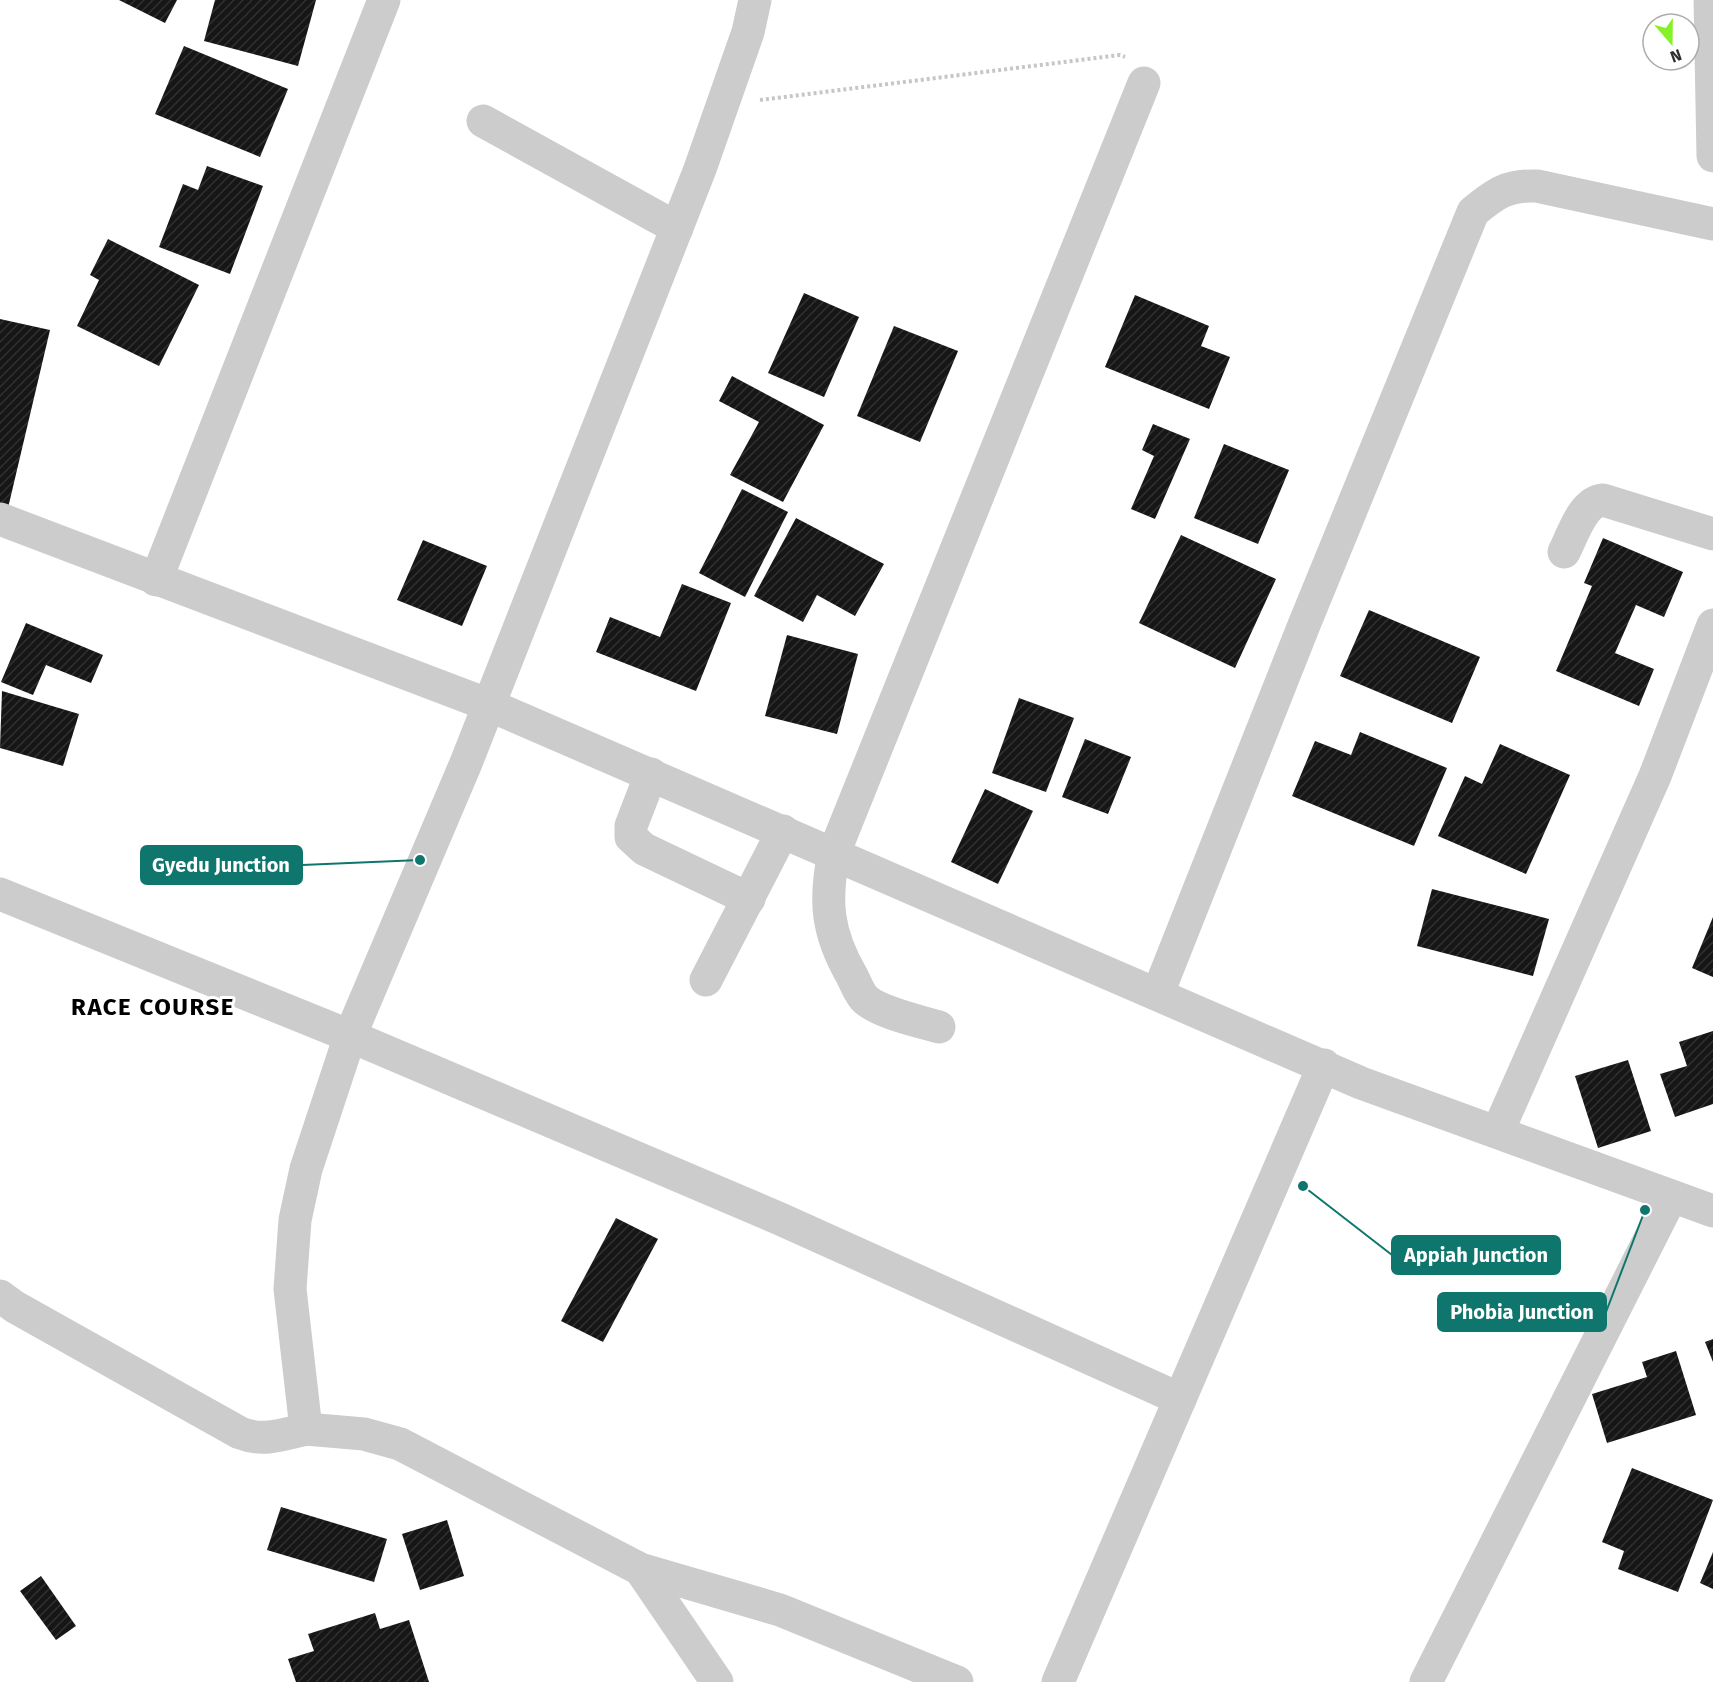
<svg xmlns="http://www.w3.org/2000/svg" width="1713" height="1682" font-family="'Fira Sans',sans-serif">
	<defs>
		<pattern id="building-hatch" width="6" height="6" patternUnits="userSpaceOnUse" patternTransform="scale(1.5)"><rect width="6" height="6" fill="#161616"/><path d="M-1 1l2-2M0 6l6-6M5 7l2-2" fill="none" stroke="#303030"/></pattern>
	</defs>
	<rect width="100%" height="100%" fill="#fff"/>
	<g fill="url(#building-hatch)">
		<polygon points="119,0 177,0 165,23"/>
		<polygon points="215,0 316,0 298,66 204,41"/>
		<polygon points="184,46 288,89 260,157 155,114"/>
		<polygon points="207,166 263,186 230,274 159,247 183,184 198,190"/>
		<polygon points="108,239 199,285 159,366 77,326 99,280 90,275"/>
		<polygon points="804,293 859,317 824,397 768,373"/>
		<polygon points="1135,295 1209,326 1201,346 1230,357 1209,409 1105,367"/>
		<polygon points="0,319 50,330 8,508 0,506"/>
		<polygon points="894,326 958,351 920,442 857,416"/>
		<polygon points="732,376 824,425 783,502 730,475 759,422 719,401"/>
		<polygon points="1153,424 1190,439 1155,519 1131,509 1154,456 1142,450"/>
		<polygon points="1224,444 1289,470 1258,544 1194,518"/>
		<polygon points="742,489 788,512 745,597 699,573"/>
		<polygon points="796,518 884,564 855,616 817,595 803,622 754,596"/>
		<polygon points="1181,535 1276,579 1235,668 1139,623"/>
		<polygon points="1603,538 1683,572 1664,617 1636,605 1615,653 1654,669 1639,706 1556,671 1592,586 1584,583"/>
		<polygon points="423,540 487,566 462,626 397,600"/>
		<polygon points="682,584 731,603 696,691 596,652 610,617 660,637"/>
		<polygon points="1369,610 1480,657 1452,723 1340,676"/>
		<polygon points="26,623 103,655 91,683 46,665 33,695 1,682"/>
		<polygon points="787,635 858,654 837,734 765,716"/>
		<polygon points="2,691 79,714 63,766 0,748"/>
		<polygon points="1019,698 1074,718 1046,792 992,773"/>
		<polygon points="1360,732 1447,768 1414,846 1292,796 1315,741 1351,755"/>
		<polygon points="1085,739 1131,757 1108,814 1062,797"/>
		<polygon points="1500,744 1570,775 1526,874 1438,836 1465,776 1482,784"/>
		<polygon points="985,789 1033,811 998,884 951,862"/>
		<polygon points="1432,889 1549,919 1533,976 1417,946"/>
		<polygon points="1713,917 1713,977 1692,968"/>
		<polygon points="1713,1031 1713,1104 1675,1117 1660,1074 1687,1066 1679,1042"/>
		<polygon points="1628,1060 1651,1131 1598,1148 1575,1076"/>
		<polygon points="616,1218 658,1239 603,1342 561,1321"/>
		<polygon points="1713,1339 1713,1362 1705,1342"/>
		<polygon points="1676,1351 1696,1415 1607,1443 1592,1394 1647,1377 1642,1362"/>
		<polygon points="1632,1468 1713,1500 1678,1592 1618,1569 1624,1551 1602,1542"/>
		<polygon points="281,1507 387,1539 374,1582 267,1550"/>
		<polygon points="447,1520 464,1576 420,1590 402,1534"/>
		<polygon points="1713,1552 1713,1589 1700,1583"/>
		<polygon points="41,1576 76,1626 56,1640 20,1591"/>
		<polygon points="375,1613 380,1629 409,1620 429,1682 296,1682 288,1659 314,1651 308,1634"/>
	</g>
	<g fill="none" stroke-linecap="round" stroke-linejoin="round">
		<polyline stroke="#c6c6c6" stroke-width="4" stroke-dasharray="3 3" stroke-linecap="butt" points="760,100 1120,55 1125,57"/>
		<g stroke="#ccc" stroke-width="33">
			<polyline points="755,0 748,32 700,169 466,763 350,1036 306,1169 295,1220 290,1289 306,1429 364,1434 400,1444 640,1569 780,1610 957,1682"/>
			<polyline points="1710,0 1713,156"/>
			<polyline points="483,121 677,228"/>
			<polyline points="0,519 489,705 1361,1083 1713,1211"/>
			<path d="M1564 552C1573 535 1582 502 1603 500L1713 534"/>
			<polyline points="156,580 384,0"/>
			<polyline points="651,774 631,826 631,837 644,849 749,899"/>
			<polyline points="0,894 350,1036 778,1218 1180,1399"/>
			<polyline points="706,980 783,831"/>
			<path d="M1158 993 1304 625 1473 212C1496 193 1507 185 1537 186L1713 224"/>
			<path d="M939 1027C919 1021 881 1013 866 1000 860 995 856 984 852 976 827 933 824 901 834 853L1144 83"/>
			<polyline points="1498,1131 1655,776 1713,625"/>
			<path d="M0 1296 15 1307 240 1433C263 1442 282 1435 306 1429"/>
			<polyline points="640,1569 717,1682"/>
			<polyline points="1058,1682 1324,1065"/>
			<polyline points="1426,1682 1671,1197"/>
		</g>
	</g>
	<g text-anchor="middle" stroke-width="6" stroke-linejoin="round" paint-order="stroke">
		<g font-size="24" font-weight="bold" letter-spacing="1.5" fill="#000" stroke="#fff">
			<text x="153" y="1015">RACE COURSE</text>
		</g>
	</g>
	<path fill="none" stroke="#0f766e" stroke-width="2" d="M420 860L302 865M1303 1186L1392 1255M1645 1210L1606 1312"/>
	<g fill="#0f766e" stroke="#fff" stroke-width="2">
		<circle cx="420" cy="860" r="6"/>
		<circle cx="1303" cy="1186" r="6"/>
		<circle cx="1645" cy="1210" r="6"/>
	</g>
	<g fill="#0f766e" stroke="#0f766e" stroke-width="2">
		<rect x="141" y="846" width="161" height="38" rx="6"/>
		<rect x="1392" y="1236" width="168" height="38" rx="6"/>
		<rect x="1438" y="1293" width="168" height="38" rx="6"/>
	</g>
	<g font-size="20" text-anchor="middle" font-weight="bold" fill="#fff">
		<text x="221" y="872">Gyedu Junction</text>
		<text x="1476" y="1262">Appiah Junction</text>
		<text x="1522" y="1319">Phobia Junction</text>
	</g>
	<g transform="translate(1671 42) rotate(160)"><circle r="28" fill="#ffffff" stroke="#acacac" stroke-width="1.5"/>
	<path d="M0-4.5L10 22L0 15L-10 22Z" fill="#84f225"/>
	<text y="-9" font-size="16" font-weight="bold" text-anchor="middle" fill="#2f2f2f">N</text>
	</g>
</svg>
